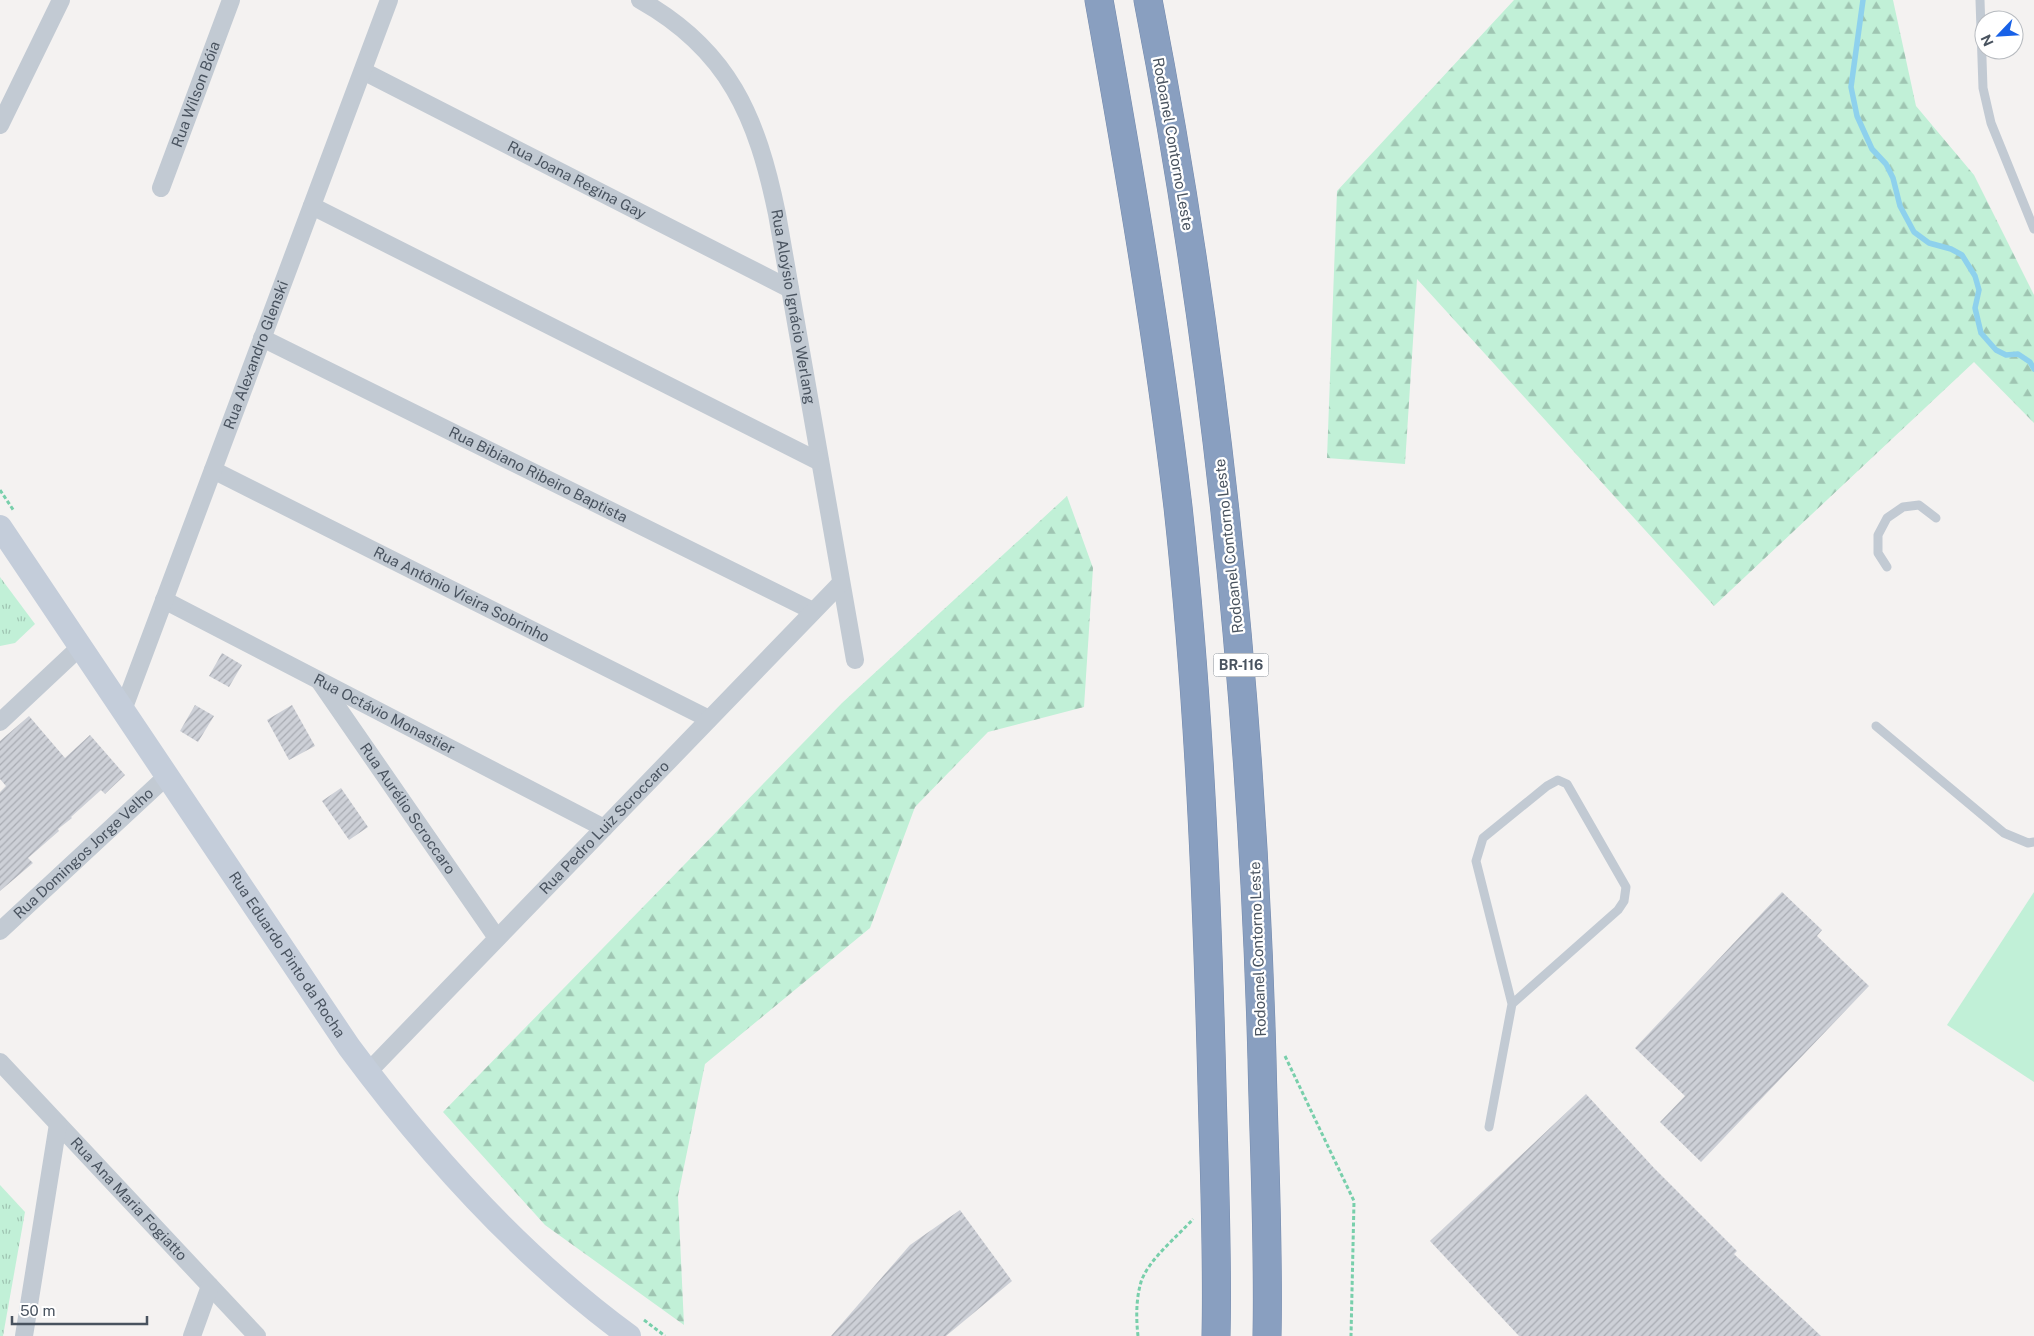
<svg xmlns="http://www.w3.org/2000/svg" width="2034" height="1336" font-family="'Public Sans',sans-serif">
	<defs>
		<pattern id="forest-firs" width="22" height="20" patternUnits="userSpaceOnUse" patternTransform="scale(1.25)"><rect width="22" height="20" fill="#c1f0d7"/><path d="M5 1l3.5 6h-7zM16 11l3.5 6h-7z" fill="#9fc5b2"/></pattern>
		<pattern id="park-tufts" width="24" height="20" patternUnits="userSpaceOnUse" patternTransform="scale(1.25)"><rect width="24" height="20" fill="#c1f0d7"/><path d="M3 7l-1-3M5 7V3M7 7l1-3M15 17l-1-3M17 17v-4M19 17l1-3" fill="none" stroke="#9fc5b2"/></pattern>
		<pattern id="building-hatch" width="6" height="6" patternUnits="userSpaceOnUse" patternTransform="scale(1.25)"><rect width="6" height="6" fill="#cdd0d7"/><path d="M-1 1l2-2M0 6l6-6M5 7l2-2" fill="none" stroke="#a8abb2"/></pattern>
	</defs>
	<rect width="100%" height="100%" fill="#f4f2f1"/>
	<polygon fill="#c1f0d7" points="2034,892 2034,1082 1947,1025"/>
	<g fill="url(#forest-firs)">
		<polygon points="1514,0 1893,0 1916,106 1974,175 2034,295 2034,423 1974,362 1714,606 1417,279 1405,464 1327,458 1337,191"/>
		<polygon points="1067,496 1093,568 1084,707 988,732 915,807 870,928 705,1064 678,1196 684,1325 545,1225 443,1112 842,703"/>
	</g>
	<g fill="url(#park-tufts)">
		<polygon points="0,577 35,624 15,643 0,646"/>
		<polygon points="0,1185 25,1212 3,1336 0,1336"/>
	</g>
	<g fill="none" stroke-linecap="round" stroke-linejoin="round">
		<polyline stroke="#8ed1ed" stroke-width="5.5" points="1863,0 1851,87 1857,116 1872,149 1886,164 1893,178 1900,206 1914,232 1929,243 1951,249 1962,255 1975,276 1979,290 1975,308 1981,333 1996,350 2006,355 2018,354 2030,362 2034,369"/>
	</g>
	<g fill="url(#building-hatch)">
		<polygon points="222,653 242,665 229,687 209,676"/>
		<polygon points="195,705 214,716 198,742 180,731"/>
		<polygon points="292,705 315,746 289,760 267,720"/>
		<polygon points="29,716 65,758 90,735 125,775 105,794 101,790 71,817 72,818 58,829 59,831 28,858 33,863 0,891 0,792 6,786 0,779 0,741"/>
		<polygon points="341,788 368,827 349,840 322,801"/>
		<polygon points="1782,892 1822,930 1817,936 1869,986 1701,1162 1660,1122 1685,1096 1635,1048"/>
		<polygon points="1586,1094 1654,1168 1737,1251 1734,1254 1821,1336 1519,1336 1430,1241"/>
		<polygon points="960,1210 1012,1281 946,1336 831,1336 910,1245"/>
	</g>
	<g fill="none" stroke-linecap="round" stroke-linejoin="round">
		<defs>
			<g id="highway">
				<path d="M1099 0C1129 168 1158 337 1178 507 1199 699 1207 893 1212 1086 1214 1169 1218 1253 1216 1336"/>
				<path d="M1148 0C1216 350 1252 703 1262 1059 1264 1151 1269 1244 1267 1336"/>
			</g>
		</defs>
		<use href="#highway" stroke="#748aac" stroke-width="29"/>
		<g stroke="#78cfab" stroke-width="3" stroke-dasharray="4 2.5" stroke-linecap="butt">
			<polyline points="0,490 14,511"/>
			<polyline points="1285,1056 1354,1201 1351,1336"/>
			<polyline points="644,1320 665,1336"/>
			<path d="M1138 1336C1136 1318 1136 1299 1141 1282 1148 1260 1178 1236 1193 1219"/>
		</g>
		<g stroke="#c2cad3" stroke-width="9">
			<polyline points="1980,0 1983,88 1991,123 2034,229"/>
			<polyline points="1887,567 1878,553 1878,535 1887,518 1903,507 1919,505 1936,518"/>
			<polyline points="1876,726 2004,833 2028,843 2034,842"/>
			<polyline points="1489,1127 1512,1004 1618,910 1624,901 1626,887 1567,784 1558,780 1547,786 1483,838 1476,861 1512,1004"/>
		</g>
		<g stroke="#c2cad3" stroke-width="18">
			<path id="s1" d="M640 0C729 50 757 117 777 214L855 660"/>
			<path id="s2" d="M363 71 790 289"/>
			<polyline points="0,125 61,0"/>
			<path id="s3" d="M161 188 231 0"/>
			<polyline points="312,206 820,462"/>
			<path id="s4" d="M262 338 813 611"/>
			<path id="s5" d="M213 470 709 719"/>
			<path id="s6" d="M164 600 604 828"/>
			<path id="s7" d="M320 682 497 938"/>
			<path id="s8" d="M123 710 389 0"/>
			<polyline points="0,722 80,647"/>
			<path id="s9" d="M0 931 167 776"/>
			<path id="s10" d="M0 1062 257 1336"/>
			<path id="s11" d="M368 1072 841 583"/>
			<polyline points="24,1336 58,1124"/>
			<polyline points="192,1336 210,1286"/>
		</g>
		<path stroke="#c4cdda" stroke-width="24" id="s12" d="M0 527 349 1047C429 1155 520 1256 629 1336"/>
		<use href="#highway" stroke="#899fc0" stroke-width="28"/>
	</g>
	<g text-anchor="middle" stroke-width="4.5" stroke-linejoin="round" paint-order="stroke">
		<rect fill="#fff" stroke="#80878f" stroke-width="1" x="1213.5" y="653.5" width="55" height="23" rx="4"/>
		<g font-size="14" font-weight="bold" fill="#49535f">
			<text x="1241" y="670">BR-116</text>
		</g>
		<g font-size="15" fill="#49535f" stroke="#fff">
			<text dy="5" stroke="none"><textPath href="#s3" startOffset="100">Rua Wilson Bóia</textPath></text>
			<text transform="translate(1173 144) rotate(80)" y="5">Rodoanel Contorno Leste</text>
			<text dy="5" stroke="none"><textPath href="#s2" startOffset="240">Rua Joana Regina Gay</textPath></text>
			<text dy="5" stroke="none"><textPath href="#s1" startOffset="358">Rua Aloýsio Ignácio Werlang</textPath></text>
			<text dy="5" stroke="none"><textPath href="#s8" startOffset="379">Rua Alexandro Glenski</textPath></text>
			<text dy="5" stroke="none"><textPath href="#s4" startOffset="308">Rua Bibiano Ribeiro Baptista</textPath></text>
			<text transform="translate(1229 546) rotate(-96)" y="5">Rodoanel Contorno Leste</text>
			<text dy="5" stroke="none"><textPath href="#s5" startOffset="278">Rua Antônio Vieira Sobrinho</textPath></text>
			<text dy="5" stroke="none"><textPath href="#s6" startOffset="248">Rua Octávio Monastier</textPath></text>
			<text dy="5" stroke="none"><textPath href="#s7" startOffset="154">Rua Aurélio Scroccaro</textPath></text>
			<text dy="5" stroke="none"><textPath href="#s11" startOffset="340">Rua Pedro Luiz Scroccaro</textPath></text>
			<text dy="5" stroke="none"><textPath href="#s9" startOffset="114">Rua Domingos Jorge Velho</textPath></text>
			<text transform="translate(1258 949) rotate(-92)" y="5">Rodoanel Contorno Leste</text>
			<text dy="5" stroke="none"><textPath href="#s12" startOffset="515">Rua Eduardo Pinto da Rocha</textPath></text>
			<text dy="5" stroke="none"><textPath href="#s10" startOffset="188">Rua Ana Maria Fogiatto</textPath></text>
		</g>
	</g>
	<g transform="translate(1999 35) rotate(245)"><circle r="24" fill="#ffffff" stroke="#b6babf"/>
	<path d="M0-4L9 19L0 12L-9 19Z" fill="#1861e7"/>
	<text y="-8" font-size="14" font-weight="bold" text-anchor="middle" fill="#49535f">N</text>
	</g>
	<path d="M12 1316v8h135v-8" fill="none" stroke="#49535f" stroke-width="2.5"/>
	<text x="20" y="1316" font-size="15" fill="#49535f" stroke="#ffffff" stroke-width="4" paint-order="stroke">50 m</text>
</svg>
